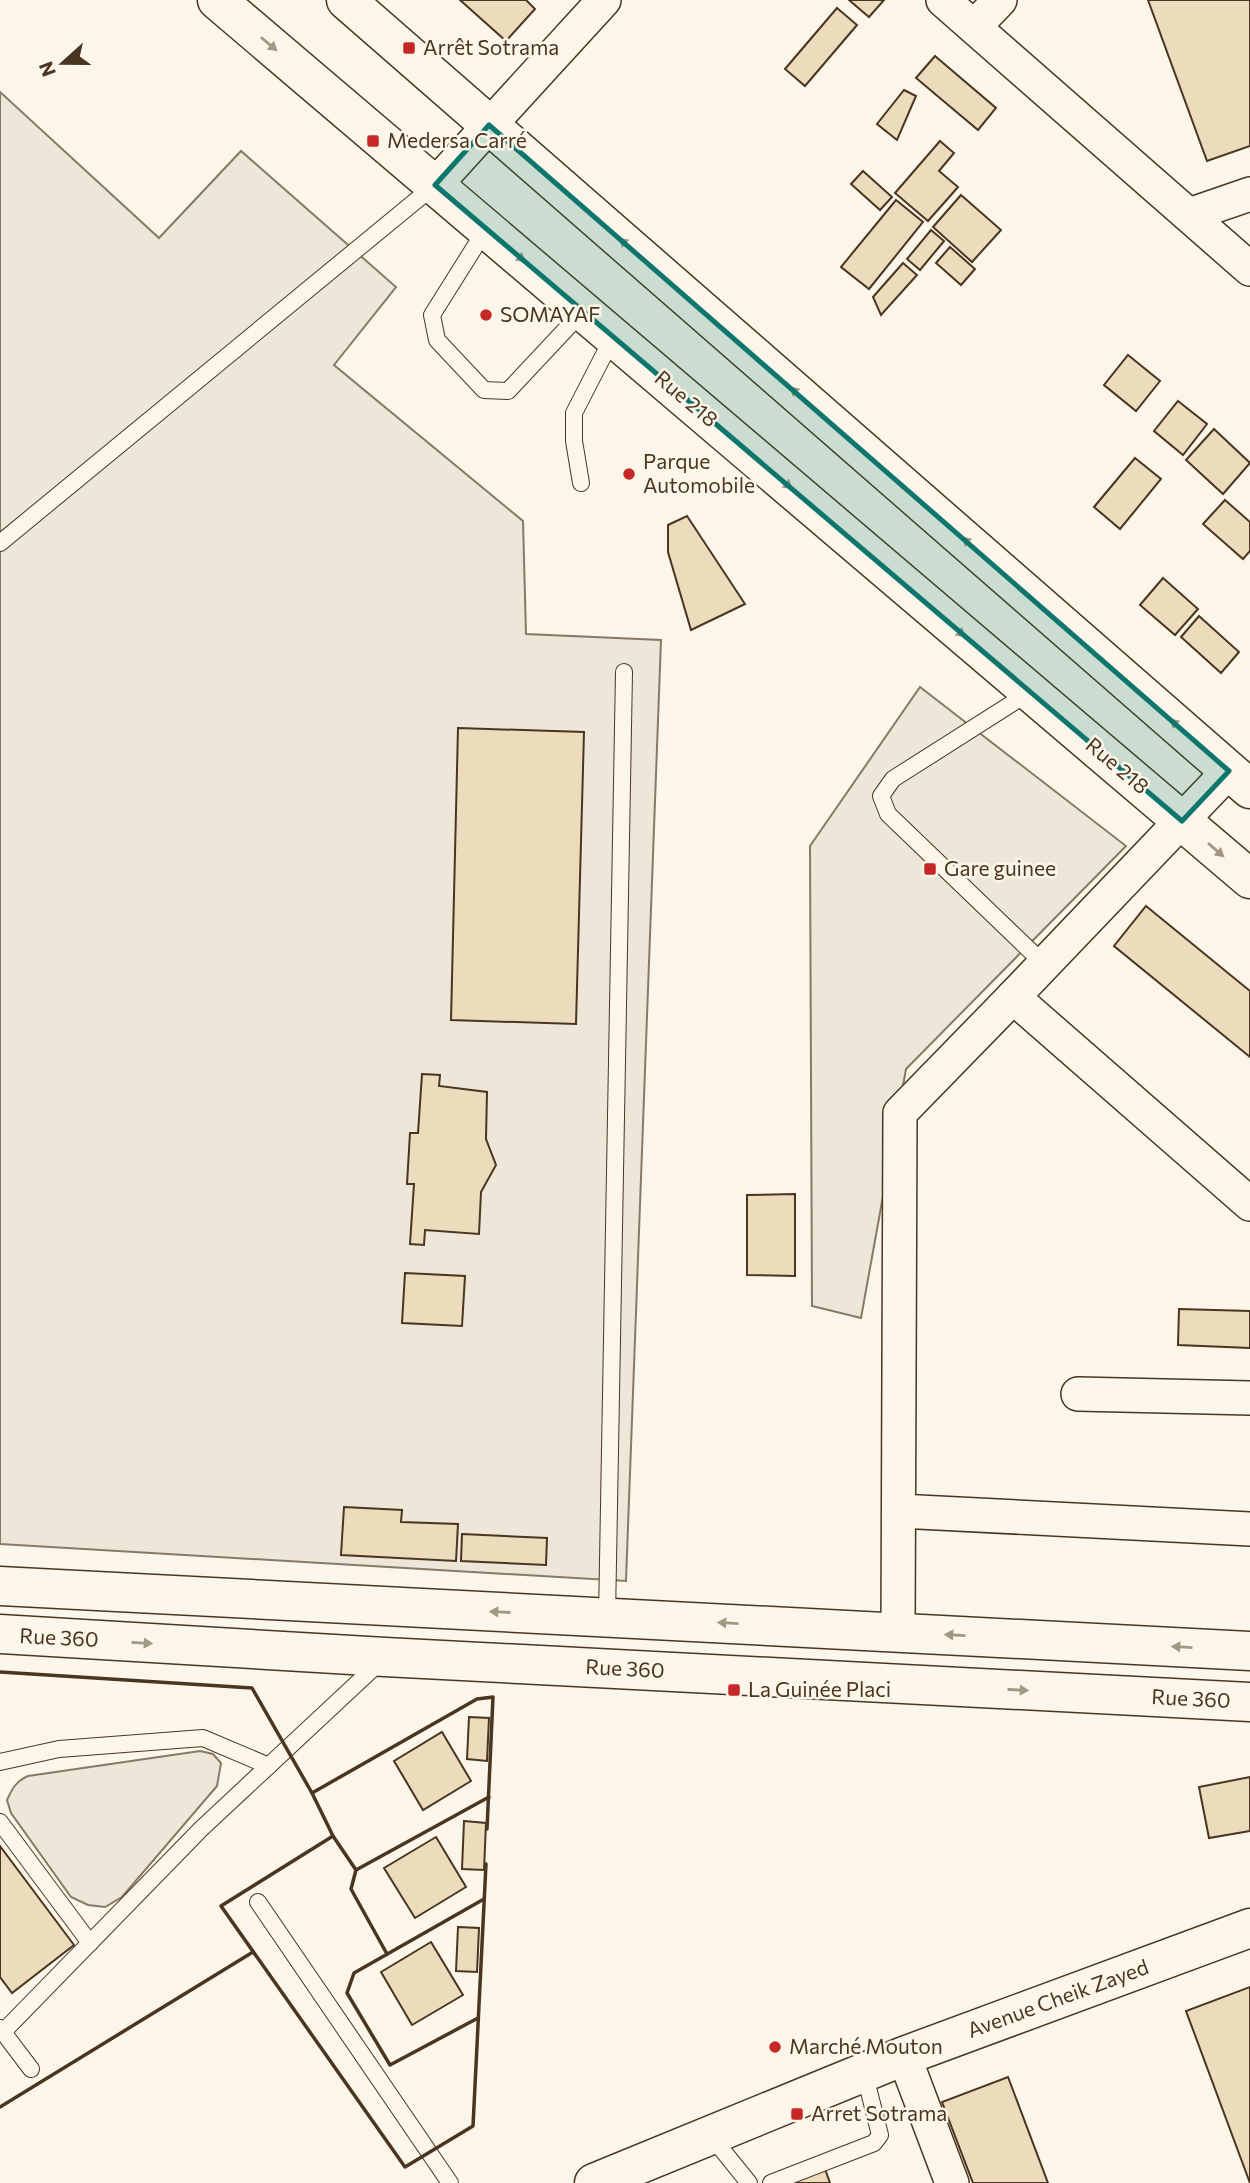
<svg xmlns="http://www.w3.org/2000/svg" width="1250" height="2183" font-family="Commissioner,sans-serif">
	<rect width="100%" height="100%" fill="#fbf6e9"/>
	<g fill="#ede6d9" stroke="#887966" stroke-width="2">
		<polygon points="0,92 159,238 241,151 396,287 334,365 523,521 526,634 661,640 626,1581 0,1544"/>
		<path d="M200 1751 213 1754 221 1763 217 1786 122 1897 105 1907 88 1905 71 1897 11 1813 7 1800C12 1789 16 1781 28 1776Z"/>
	</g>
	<polygon fill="#ede7d9" stroke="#887966" stroke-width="2" points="920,687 1126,846 906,1069 861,1318 812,1306 810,846"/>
	<g fill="#ecdcbc" stroke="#4a3520" stroke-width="2">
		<polygon points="460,0 526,0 535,9 506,41"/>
		<polygon points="849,0 884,0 869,17"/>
		<polygon points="1148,0 1250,0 1250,146 1207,161"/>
		<polygon points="837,8 857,25 805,86 785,69"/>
		<polygon points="935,56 996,108 978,130 916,78"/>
		<polygon points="904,90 916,96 897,140 877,124"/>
		<polygon points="940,141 954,153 939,171 958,187 928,221 895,193"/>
		<polygon points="863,171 892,197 880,210 851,184"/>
		<polygon points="961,195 1001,230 972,262 933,227"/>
		<polygon points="896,200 923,222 869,289 841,267"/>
		<polygon points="931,230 944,241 920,270 907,259"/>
		<polygon points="950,247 975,269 961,285 936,263"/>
		<polygon points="903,263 917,275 881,315 873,297"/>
		<polygon points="1128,355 1160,381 1136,411 1104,385"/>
		<polygon points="1178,401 1207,424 1183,455 1154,431"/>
		<polygon points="1214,429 1250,463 1223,494 1186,460"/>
		<polygon points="1135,458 1161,479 1120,529 1094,507"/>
		<polygon points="1225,500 1250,522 1250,551 1243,559 1203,524"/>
		<polygon points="687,516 745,604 691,630 668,552 668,525"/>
		<polygon points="1163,578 1198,609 1175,635 1140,605"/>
		<polygon points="1199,616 1239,652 1221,673 1181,637"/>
		<polygon points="458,728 584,732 576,1024 451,1020"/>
		<polygon points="1146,906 1250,991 1250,1057 1114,946"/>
		<polygon points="422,1074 440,1075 439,1086 487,1092 486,1139 496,1165 481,1192 479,1234 425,1230 424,1245 410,1244 414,1184 407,1184 410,1133 418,1133"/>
		<polygon points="795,1194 795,1276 747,1275 747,1195"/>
		<polygon points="405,1273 465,1276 462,1326 402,1323"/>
		<polygon points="1179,1309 1250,1311 1250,1348 1178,1345"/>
		<polygon points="344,1507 402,1510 401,1522 458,1524 456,1561 341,1555"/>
		<polygon points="462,1534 547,1538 546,1565 461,1561"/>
		<polygon points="469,1717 489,1718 487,1761 467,1759"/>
		<polygon points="442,1732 471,1781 423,1810 394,1761"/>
		<polygon points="1250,1777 1250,1831 1209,1838 1199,1787"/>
		<polygon points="464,1821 486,1823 484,1870 462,1869"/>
		<polygon points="436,1837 466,1887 415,1918 384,1868"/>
		<polygon points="0,1846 74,1945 12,1993 0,1977"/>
		<polygon points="458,1927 479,1928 477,1972 456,1971"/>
		<polygon points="431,1942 463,1995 412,2025 381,1972"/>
		<polygon points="1250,1987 1250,2183 1186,2011"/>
		<polygon points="1008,2077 1048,2183 973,2183 942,2102"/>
		<polygon points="824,2166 830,2183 778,2183"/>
	</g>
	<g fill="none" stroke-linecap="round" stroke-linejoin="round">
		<defs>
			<g id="lane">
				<polyline points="486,229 432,315 437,340 484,390 508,391 583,311"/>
				<polyline points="581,483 574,441 574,413 613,337"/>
				<polyline points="0,543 435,185"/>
				<polyline points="1030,692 893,779 881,796 888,814 1044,964"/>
				<polyline points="607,1617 624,672"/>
				<polyline points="0,1762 59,1749 203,1738 269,1766"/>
				<polyline points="0,1822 90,1943"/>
				<polyline points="258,1902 450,2183"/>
				<polyline points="0,2028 31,2069"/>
				<polyline points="3,2032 201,1829 381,1661"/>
				<polyline points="711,2136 749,2183"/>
				<polyline points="771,2183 874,2143 880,2135 864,2072"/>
			</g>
			<g id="street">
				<polyline points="943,0 1250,269"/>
				<polyline points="974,27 1000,0"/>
				<polyline points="435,185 604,0"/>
				<polyline points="1189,215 1250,194"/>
				<polyline points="1013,997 1229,771"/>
				<polyline points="1078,1394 1250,1398"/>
				<polyline points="899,1511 1250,1529"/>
				<polyline points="898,1632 900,1113 1013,997 1250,1204"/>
				<polyline points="904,2056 952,2183"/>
			</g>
			<g id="secondary">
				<polyline points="0,1586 1250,1651"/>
				<polyline points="0,1634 385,1657 1250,1702"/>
				<polyline points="594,2183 904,2056 1250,1928"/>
			</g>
			<g id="highway">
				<polyline points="217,0 1250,879"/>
				<polyline points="346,0 1250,789"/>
			</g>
		</defs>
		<use href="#lane" stroke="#4a3520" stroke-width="18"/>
		<use href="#street" stroke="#4a3520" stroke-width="36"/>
		<use href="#secondary" stroke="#4a3520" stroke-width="41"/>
		<use href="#highway" stroke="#4a3520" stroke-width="41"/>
		<use href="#lane" stroke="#fbf6e9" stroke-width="16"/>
		<use href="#street" stroke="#fbf6e9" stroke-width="33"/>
		<use href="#secondary" stroke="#fbf6e9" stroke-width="38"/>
		<use href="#highway" stroke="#fbf6e9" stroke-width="38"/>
		<g stroke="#4a3520" stroke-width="3.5">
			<polyline points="0,1672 252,1688 312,1793"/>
			<polyline points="333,1836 221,1906 405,2167 473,2126 486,1864"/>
			<polyline points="356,1870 333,1836 312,1793 477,1699 493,1697 487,1829"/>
			<polyline points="387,1954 351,1889 356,1870 489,1797"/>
			<polyline points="478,2018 390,2065 347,1993 354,1973 484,1899"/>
			<polyline points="0,2107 253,1952"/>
		</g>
	</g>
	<defs><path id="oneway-solid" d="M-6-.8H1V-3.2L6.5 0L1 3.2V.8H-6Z" transform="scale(1.75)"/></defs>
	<g fill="#a29684">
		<use href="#oneway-solid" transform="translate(269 44) rotate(40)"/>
		<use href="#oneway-solid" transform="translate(627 245) rotate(-139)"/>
		<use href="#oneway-solid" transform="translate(517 255) rotate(40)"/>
		<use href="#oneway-solid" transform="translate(798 394) rotate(-139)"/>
		<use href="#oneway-solid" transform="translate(784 482) rotate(40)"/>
		<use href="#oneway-solid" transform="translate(970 544) rotate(-139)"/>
		<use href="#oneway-solid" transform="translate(957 630) rotate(40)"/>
		<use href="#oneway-solid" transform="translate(1178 726) rotate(-139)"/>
		<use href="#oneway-solid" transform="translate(1216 850) rotate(41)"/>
		<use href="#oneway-solid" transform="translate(500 1612) rotate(-177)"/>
		<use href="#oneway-solid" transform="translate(728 1623) rotate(-177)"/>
		<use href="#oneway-solid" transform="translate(955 1635) rotate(-177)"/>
		<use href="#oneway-solid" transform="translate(142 1643) rotate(3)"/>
		<use href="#oneway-solid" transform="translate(1182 1647) rotate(-177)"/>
		<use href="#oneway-solid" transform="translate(1018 1690) rotate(3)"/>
	</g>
	<path fill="#0f766e" fill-opacity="0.2" stroke="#0f766e" stroke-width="5" stroke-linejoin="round" d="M489 125 1229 771 1182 821 435 185Z"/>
	<g fill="#c62828" stroke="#fbf6e9" stroke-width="2.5">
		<rect x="402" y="41" width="14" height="14" rx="3.5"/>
		<rect x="366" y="134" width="14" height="14" rx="3.5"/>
		<circle cx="486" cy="315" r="7"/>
		<circle cx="629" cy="474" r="7"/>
		<rect x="923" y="862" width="14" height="14" rx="3.5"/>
		<rect x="727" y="1683" width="14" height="14" rx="3.5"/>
		<circle cx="775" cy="2047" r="7"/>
		<rect x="790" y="2107" width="14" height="14" rx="3.5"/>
	</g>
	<g text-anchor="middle" stroke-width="5" stroke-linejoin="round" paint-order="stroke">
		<g font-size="21" fill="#4a3520" stroke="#fbf6e9" text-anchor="start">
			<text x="423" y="55">Arrêt Sotrama</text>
			<text x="387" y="148">Medersa Carré</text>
			<text x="500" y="322">SOMAYAF</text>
			<text x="643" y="469">Parque<tspan x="643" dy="24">Automobile</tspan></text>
			<text x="944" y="876">Gare guinee</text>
			<text x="748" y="1697">La Guinée Placi</text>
			<text x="789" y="2054">Marché Mouton</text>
			<text x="811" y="2121">Arret Sotrama</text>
		</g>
		<g font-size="21" fill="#4a3520" stroke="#fbf6e9">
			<text transform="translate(686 399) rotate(40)" y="7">Rue 218</text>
			<text transform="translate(1117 766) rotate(40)" y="7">Rue 218</text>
			<text transform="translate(59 1638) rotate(3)" y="7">Rue 360</text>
			<text transform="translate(625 1669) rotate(3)" y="7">Rue 360</text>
			<text transform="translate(1191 1699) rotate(3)" y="7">Rue 360</text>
			<text transform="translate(1058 1999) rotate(-20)" y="7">Avenue Cheik Zayed</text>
		</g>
	</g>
	<g transform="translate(63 63) rotate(249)" stroke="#fbf6e9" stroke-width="5" paint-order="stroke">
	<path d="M0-5L12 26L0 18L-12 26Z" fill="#4a3520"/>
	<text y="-10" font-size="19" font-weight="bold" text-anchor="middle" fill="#4a3520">N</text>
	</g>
</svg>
